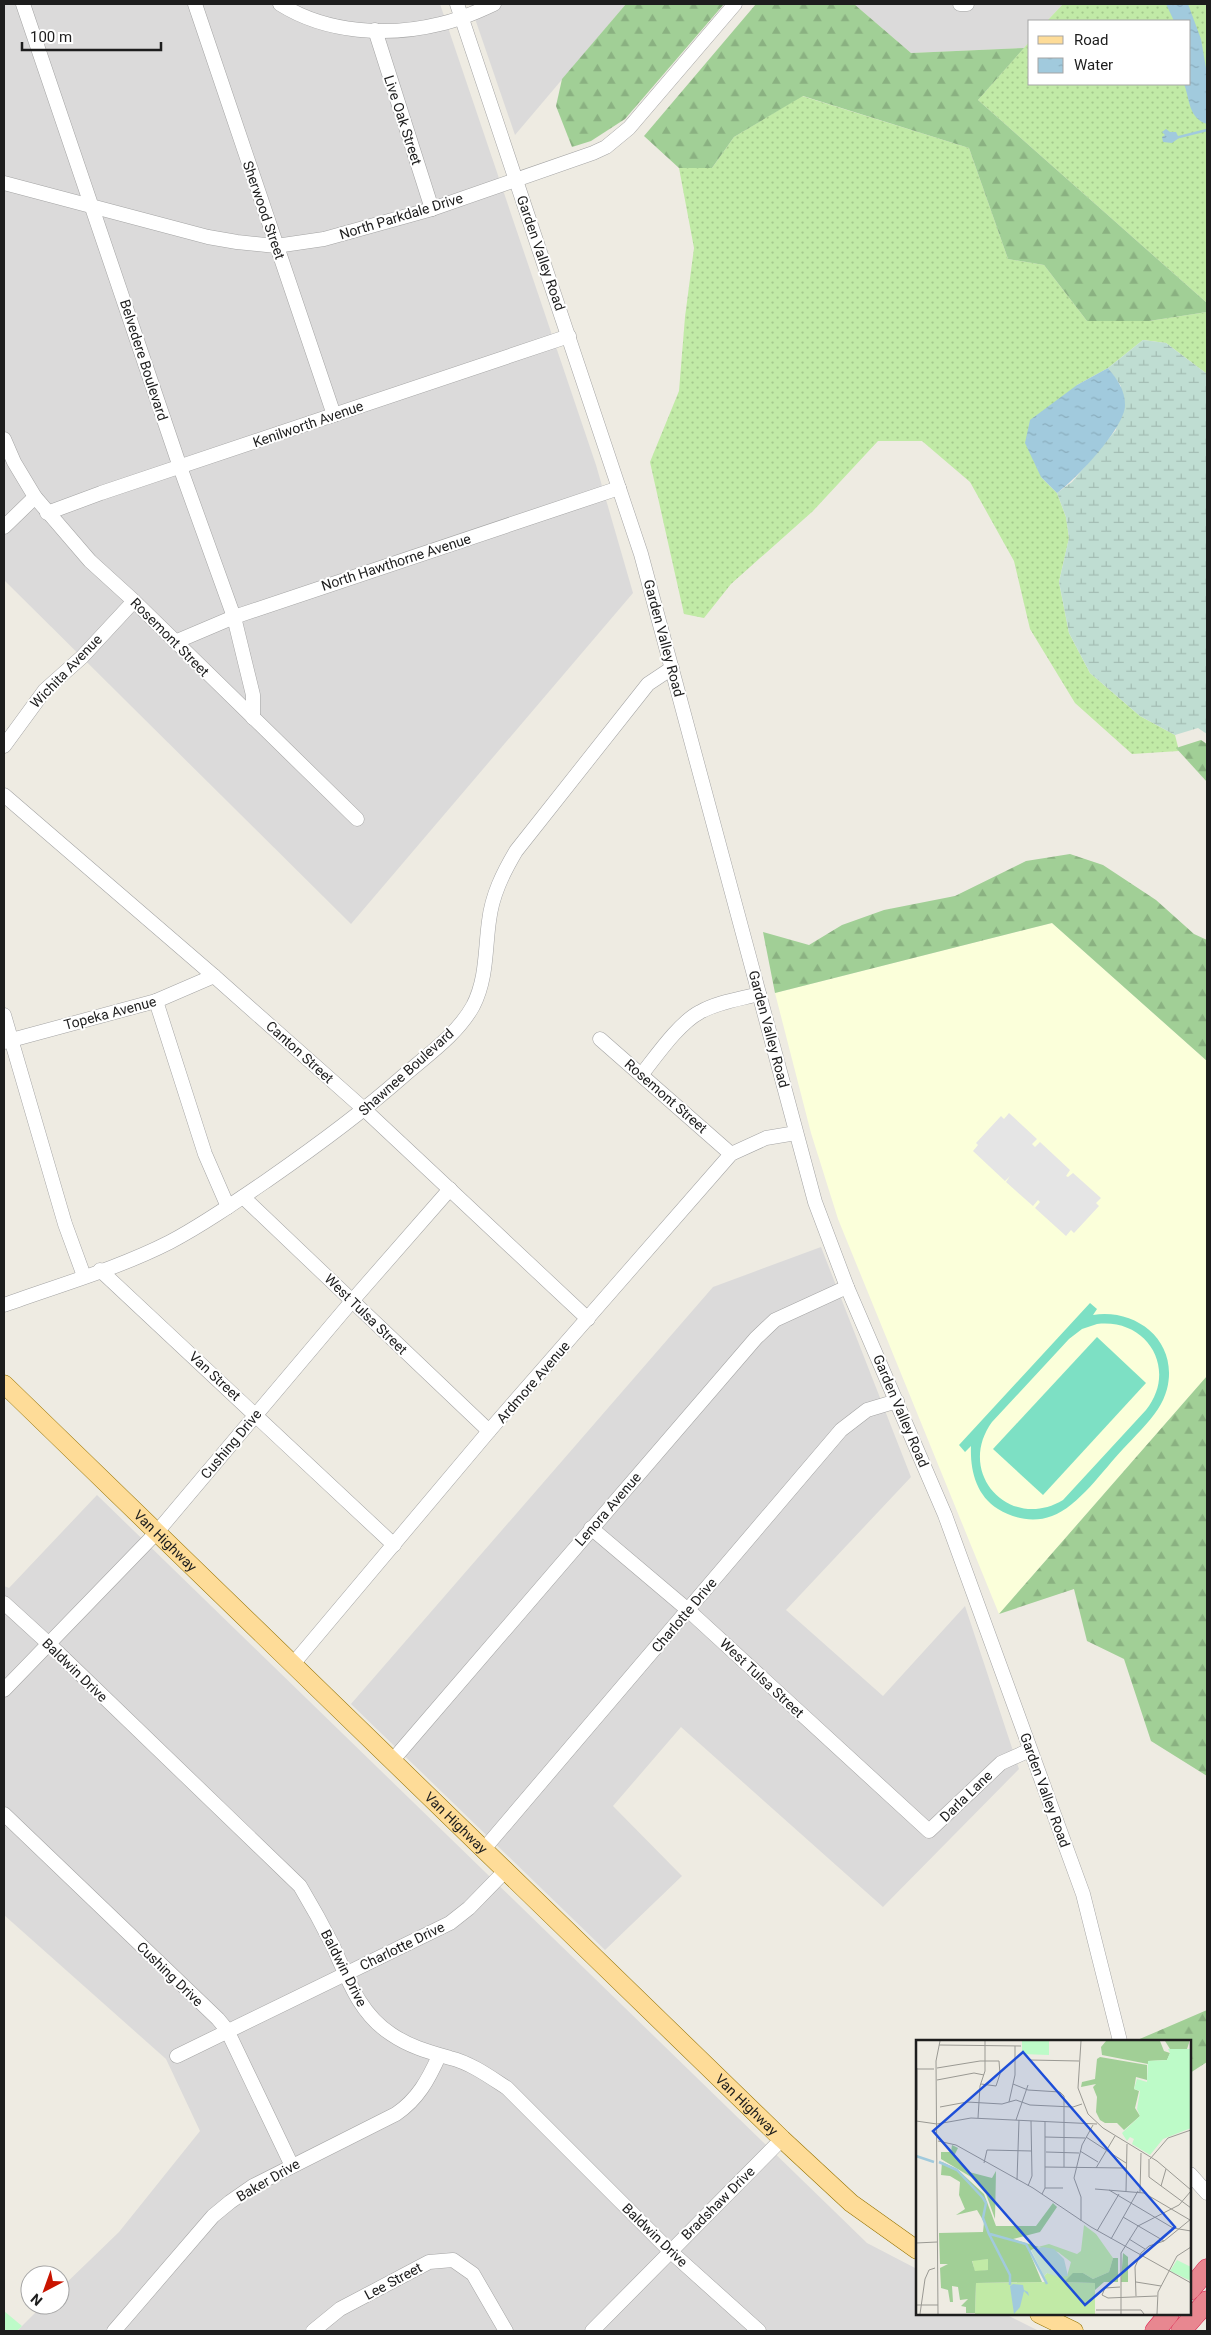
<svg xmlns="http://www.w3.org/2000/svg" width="1211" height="2335" font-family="Roboto,sans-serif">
	<defs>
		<pattern id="grass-dots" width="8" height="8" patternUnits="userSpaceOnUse" patternTransform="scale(1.25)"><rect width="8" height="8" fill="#c1eaa6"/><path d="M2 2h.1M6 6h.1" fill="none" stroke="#a5c88e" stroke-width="1.8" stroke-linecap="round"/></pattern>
		<pattern id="forest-firs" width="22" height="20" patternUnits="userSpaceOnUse" patternTransform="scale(1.25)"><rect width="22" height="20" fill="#a1cf96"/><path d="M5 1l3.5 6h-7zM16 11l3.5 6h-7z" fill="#8ab181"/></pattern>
		<pattern id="wetland-marsh" width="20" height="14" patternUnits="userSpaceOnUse" patternTransform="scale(1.25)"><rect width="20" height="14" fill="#bfddd2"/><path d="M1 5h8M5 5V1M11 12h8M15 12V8" fill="none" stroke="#a4bdb4"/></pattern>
		<pattern id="water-ripples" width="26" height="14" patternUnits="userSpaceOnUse" patternTransform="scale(1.25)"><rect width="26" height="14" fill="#a1cadd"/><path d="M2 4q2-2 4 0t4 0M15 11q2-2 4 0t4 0" fill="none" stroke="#8aadbd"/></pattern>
	</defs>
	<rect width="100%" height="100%" fill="#eeebe2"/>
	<g fill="#dbdada">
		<polygon points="4,4 440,4 596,465 633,593 351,924 4,580"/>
		<polygon points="470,4 626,4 515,135"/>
		<polygon points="854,4 1063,4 1047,21 1030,21 1030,41 1024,48 911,53"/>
		<polygon points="821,1247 911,1477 786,1610 883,1696 965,1606 1019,1769 883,1907 681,1727 613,1806 682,1876 605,1950 351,1704 713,1287"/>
		<polygon points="97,1495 867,2243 917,2269 917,2314 1005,2314 1039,2331 17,2331 43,2305 60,2305 60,2289 119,2232 200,2131 166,2059 4,1915 4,1586 9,1588"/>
	</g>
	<polygon fill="#fbffda" points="1052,923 1207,1061 1207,1376 999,1614 838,1219 811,1133 775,993"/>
	<g fill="url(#grass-dots)">
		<polygon points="1063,4 1207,4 1207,303 978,100 1030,41 1030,84 1190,84 1190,21 1047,21"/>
		<polygon points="802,96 969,148 1008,259 1044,265 1087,321 1149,321 1207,312 1207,374 1166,343 1143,340 1108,368 1077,385 1041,477 1057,493 1066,517 1069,538 1059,582 1069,633 1090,673 1140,716 1175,735 1179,751 1132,754 1075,703 1030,629 1014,561 970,482 922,441 878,441 813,511 731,584 704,618 684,614 650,462 679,391 685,317 694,248 679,168 712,168 734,137"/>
	</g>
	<g fill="url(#forest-firs)">
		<polygon points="626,4 724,4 625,119 591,141 572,147 556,106 562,79"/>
		<polygon points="756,4 854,4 911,53 1024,48 978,100 1207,303 1207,312 1149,321 1087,321 1044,265 1008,259 969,148 803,96 734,137 712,168 679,168 644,136"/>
		<polygon points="1201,740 1207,744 1207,782 1176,748"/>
		<polygon points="1070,854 1103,865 1156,900 1194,934 1207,940 1207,1061 1052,923 775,993 763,932 809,945 842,925 884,910 955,896 1026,861"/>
		<polygon points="1207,1376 1207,1789 1207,1776 1151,1741 1124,1659 1087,1641 1074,1589 999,1614"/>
		<polygon points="1207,2010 1207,2062 1190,2073 1190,2041 1135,2041"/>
	</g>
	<polygon fill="url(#wetland-marsh)" points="1143,340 1166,343 1207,374 1207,734 1198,728 1175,735 1140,716 1090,673 1069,633 1059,582 1069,538 1066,517 1057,493 1072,482 1116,430 1121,386 1108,368"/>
	<polygon fill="#bdfbc8" points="4,2311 22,2326 17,2331 4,2331"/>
	<g fill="#7de0c4" fill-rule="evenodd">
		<path d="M1090 1303 1097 1309 1093 1315C1136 1308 1179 1341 1167 1389 1165 1396 1162 1403 1158 1409 1148 1424 1135 1436 1123 1449 1104 1469 1078 1507 1052 1516 1034 1523 1014 1519 998 1509 976 1495 970 1470 971 1446L965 1452 959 1445ZM1097 1324C1148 1318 1178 1370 1146 1410L1063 1500C1010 1532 955 1473 992 1422L1069 1339 1082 1329Z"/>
		<polygon points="1097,1337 1146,1383 1043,1495 993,1449"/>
	</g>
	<polygon fill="#e5e5e5" points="1009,1113 1037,1139 1032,1144 1035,1147 1040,1142 1070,1170 1066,1176 1068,1177 1073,1173 1101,1198 1096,1203 1099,1206 1074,1233 1071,1230 1066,1236 1035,1208 1040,1202 1038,1200 1033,1206 1006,1182 1010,1176 1005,1181 973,1151 978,1145 976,1143 1001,1116 1004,1119"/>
	<g fill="url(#water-ripples)">
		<path d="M1166 4H1188L1201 39 1207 74V124C1188 118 1190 99 1184 84H1190V21H1174Z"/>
		<polygon points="1166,129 1170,132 1176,132 1179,138 1172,143 1163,142 1162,137 1165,135 1162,132"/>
		<path d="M1108 368C1117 379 1125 390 1125 405 1125 428 1075 480 1057 493L1041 477 1025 443 1030 420 1077 385Z"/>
	</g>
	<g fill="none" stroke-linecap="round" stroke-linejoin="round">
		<polyline stroke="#a1cadd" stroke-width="2.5" points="1179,137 1207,130"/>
		<defs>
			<g id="minor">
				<polyline points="23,4 180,467 234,617 253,695 253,718"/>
				<polyline points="195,4 334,415"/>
				<path d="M280 4C326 33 388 37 440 24 459 20 477 12 494 4"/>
				<polyline points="457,4 641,554 815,1202 847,1287 945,1515 1083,1894 1120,2041"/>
				<polyline points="960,4 967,4"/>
				<polyline points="375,30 432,209"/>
				<polyline points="4,183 208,237 237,242 276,246 324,239 432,209 593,153 606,147 629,128 735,4"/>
				<polyline points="4,439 14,462 35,497 90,561 134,601 357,819"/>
				<polyline points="47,513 101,493 569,336"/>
				<polyline points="4,527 35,497"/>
				<polyline points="175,642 234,617 619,488"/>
				<polyline points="4,746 45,690 82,657 134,601"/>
				<polyline points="4,795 214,976 365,1110 588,1319"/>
				<polyline points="156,1001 205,1154 228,1207"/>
				<polyline points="4,1015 65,1224 84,1276"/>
				<polyline points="600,1039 731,1154"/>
				<polyline points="4,1042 156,1001 214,976"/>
				<path d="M642 1074C657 1055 679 1023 700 1012 718 1002 740 999 759 994"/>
				<polyline points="243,1197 489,1431"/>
				<polyline points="100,1270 394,1545"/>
				<path d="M4 1305C59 1285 117 1269 170 1242 204 1224 237 1201 269 1179 315 1147 359 1115 401 1078 426 1056 457 1035 473 1006 487 979 485 949 489 921 492 895 503 873 516 851L648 684 672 668"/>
				<polyline points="591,1528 688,1610 929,1831 1001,1763 1030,1750"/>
				<path d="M4 1603 49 1644 300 1886C312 1906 323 1926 333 1946 348 1979 359 2013 391 2034 410 2047 429 2052 450 2058 471 2063 490 2077 507 2088L670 2251 759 2331"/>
				<polyline points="293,1664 489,1431 731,1154 766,1138 796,1133"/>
				<polyline points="4,1690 157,1532 352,1301 450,1189"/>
				<polyline points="392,1761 756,1338 775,1320 847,1287"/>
				<polyline points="4,1814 218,2019 227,2030 292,2166"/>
				<polyline points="484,1849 841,1430 867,1410 897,1401"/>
				<polyline points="177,2056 450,1923 469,1908 506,1870"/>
				<polyline points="1190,2174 1207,2193"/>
				<path d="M114 2331 213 2216 230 2202 253 2186 396 2114C418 2099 428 2080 439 2056"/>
				<polyline points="313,2331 340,2309 429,2262 453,2260 473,2274 506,2331"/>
				<polyline points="592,2331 782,2139"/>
			</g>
			<g id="major">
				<path id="s1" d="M4 1384 782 2139 851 2203 917 2250"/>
				<polyline points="1039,2314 1074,2331"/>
			</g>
			<g id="highway">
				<polyline points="1190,2290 1207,2269"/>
				<polyline points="1155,2331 1169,2314"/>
				<polyline points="1181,2331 1207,2301"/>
			</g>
		</defs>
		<use href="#minor" stroke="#a4a4a4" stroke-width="15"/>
		<use href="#major" stroke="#957300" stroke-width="19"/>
		<use href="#highway" stroke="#dc1f4d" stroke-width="21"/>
		<use href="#minor" stroke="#fff" stroke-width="14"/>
		<use href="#major" stroke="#fedc98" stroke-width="18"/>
		<use href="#highway" stroke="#e88790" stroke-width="20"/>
	</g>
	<g text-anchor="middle" stroke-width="4" stroke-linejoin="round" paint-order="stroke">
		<g font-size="14" fill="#1d1d1d" stroke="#fff">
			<text transform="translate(403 120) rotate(72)" y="5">Live Oak Street</text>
			<text transform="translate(264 210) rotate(71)" y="5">Sherwood Street</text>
			<text transform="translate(401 216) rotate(-17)" y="5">North Parkdale Drive</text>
			<text transform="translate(541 253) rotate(71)" y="5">Garden Valley Road</text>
			<text transform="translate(144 360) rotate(72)" y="5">Belvedere Boulevard</text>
			<text transform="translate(308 424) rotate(-19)" y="5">Kenilworth Avenue</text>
			<text transform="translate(396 562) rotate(-18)" y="5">North Hawthorne Avenue</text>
			<text transform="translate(170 637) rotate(45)" y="5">Rosemont Street</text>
			<text transform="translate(664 638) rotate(75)" y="5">Garden Valley Road</text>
			<text transform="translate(66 671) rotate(-46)" y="5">Wichita Avenue</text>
			<text transform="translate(110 1013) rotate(-15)" y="5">Topeka Avenue</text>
			<text transform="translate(769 1029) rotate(75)" y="5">Garden Valley Road</text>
			<text transform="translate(300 1052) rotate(42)" y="5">Canton Street</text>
			<text transform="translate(406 1072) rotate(-42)" y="5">Shawnee Boulevard</text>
			<text transform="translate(666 1096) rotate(41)" y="5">Rosemont Street</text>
			<text transform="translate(366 1314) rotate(44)" y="5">West Tulsa Street</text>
			<text transform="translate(215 1376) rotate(43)" y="5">Van Street</text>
			<text transform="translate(533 1382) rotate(-49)" y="5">Ardmore Avenue</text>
			<text transform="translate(901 1411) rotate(67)" y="5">Garden Valley Road</text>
			<text transform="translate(231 1444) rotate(-50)" y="5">Cushing Drive</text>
			<text transform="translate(608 1509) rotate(-49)" y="5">Lenora Avenue</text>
			<text dy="5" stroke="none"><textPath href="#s1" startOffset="225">Van Highway</textPath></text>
			<text transform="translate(684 1615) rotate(-50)" y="5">Charlotte Drive</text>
			<text transform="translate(75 1670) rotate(44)" y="5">Baldwin Drive</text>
			<text transform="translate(762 1678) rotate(43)" y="5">West Tulsa Street</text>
			<text transform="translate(1045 1790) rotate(70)" y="5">Garden Valley Road</text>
			<text transform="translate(966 1796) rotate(-44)" y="5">Darla Lane</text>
			<text dy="5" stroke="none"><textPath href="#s1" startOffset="630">Van Highway</textPath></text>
			<text transform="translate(402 1946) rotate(-26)" y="5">Charlotte Drive</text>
			<text transform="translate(344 1968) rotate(63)" y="5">Baldwin Drive</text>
			<text transform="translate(170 1974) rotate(44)" y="5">Cushing Drive</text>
			<text dy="5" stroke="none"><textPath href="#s1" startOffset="1035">Van Highway</textPath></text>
			<text transform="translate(268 2180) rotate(-30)" y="5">Baker Drive</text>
			<text transform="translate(718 2203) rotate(-45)" y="5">Bradshaw Drive</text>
			<text transform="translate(655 2235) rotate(44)" y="5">Baldwin Drive</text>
			<text transform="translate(393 2281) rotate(-28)" y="5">Lee Street</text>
		</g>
	</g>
	<g transform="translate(916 2040)">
		<rect width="275" height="275" fill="#eeebe2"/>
		<path d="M168 185 180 194 197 218 193 232 177 239 167 233 148 242 179 243V274H59L60 243 131 242 128 236 131 233 151 236 155 222 142 212 122 207 133 204 161 214 165 211ZM72 219V230L59 232 56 220Z" fill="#c1eaa6"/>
		<path d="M190 1H244L248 11 254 13 251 20 232 21V24L186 15 185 7ZM249 1H273V3L271 9H254ZM184 17 231 25V40L220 37 218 49 223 51 219 68 224 76 208 90 201 83H189L184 80 180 72 181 57 177 47 180 44 165 47 166 42 179 39 181 19ZM36 105 42 108 38 116 53 132 76 138 80 131 79 179 70 154 55 137 25 119V112H35ZM26 122 41 129 68 154 80 186H120L137 163 141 167 124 192 97 199 123 207 113 211 126 242 60 243 59 273H50V267L45 266 52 259 44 260 42 247 36 246 37 262H34L32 250 25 248 24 228 32 224H24L23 193 67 192 68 182 61 170 40 175 49 169 43 155 44 142 34 136 25 135ZM72 219V230L59 231 56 221ZM207 213 212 217V242H205ZM197 218H202V242H188L179 250V243L148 242 157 233H167L177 239 193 232Z" fill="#a1cf96" fill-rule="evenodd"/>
		<path d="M127 207 138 209 148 219 152 236 142 237 131 233 128 236 115 210Z" fill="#bfddd2"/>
		<path d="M106 1H133V15L106 14ZM252 9H275V88L247 99 234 115 216 104 218 99 214 97 211 101 206 93 224 76 221 69 224 51 218 49 221 39 231 42 232 21 251 20 254 13ZM261 220 275 227V241L254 231Z" fill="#bdfbc8"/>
		<path d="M97 244 107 245 108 250 112 252 113 256 108 251 104 267 98 274 94 246Z" fill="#a1cadd"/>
		<path fill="none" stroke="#a1cadd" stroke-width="2.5" d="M0 116 18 122M23 122 41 130 67 158 70 163 67 178 73 194M73 194 94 235V245M74 194 110 204 131 244"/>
		<path fill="none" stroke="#9a9993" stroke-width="1" d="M165 1 162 48 172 74 187 88 241 121 275 150M23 5 105 6M114 20 163 21M21 28 64 21H83L84 34 80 46 65 44M1 29H18M21 40 58 33 68 35M97 44 112 50 144 52 148 56V127M93 62 99 35V6M24 67 51 62 86 64 100 60 114 65 157 67 166 64M1 70V28M62 78 64 46 69 31V1M100 80 112 45M0 81 21 84 55 78 181 84M129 97 169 98M170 97 210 123M22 101 40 105 117 148 175 187 275 243M164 111 182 122M130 112 163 113M233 119V137L275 168M234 119 252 98 275 90M68 123 71 110 116 111M129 127 210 128M180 128 199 96M101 140 103 80M112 146 116 136 115 81M245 146 250 129M129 148H147M179 149 228 153 274 180M193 150 257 188 275 191M210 151 211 104M224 152 225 113M126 154 129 148V82M207 177 248 201M165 181V157L158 138 166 105 177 85M181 191 203 154M195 199 222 151M213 199 229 209M0 203 21 202M220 242 245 246M204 247 189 248 186 255 192 258 241 256M220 256 219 227 225 213 233 206 248 201 275 179M0 265H22M180 270H225L228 274M4 274 9 239 13 230 19 228M22 274 20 21 24 1M205 274V213L222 186 263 165 275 151M241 274 242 252 261 216 275 207"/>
		<path fill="#1d4ed8" fill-opacity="0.15" stroke="#1d4ed8" stroke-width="2.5" d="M107 12 259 187 169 265 17 91Z"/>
		<rect width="275" height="275" fill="none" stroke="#1d1d1d" stroke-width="2.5"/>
	</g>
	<rect width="1211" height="2335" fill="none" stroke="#1d1d1d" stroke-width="10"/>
	<rect x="1028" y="20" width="162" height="65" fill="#ffffff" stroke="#a5a5a5"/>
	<rect x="1038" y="36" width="25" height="8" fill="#fedc98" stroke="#a5a5a5"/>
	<text x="1074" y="45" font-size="15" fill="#1d1d1d">Road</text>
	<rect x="1038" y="58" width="25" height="15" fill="url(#water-ripples)" stroke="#a5a5a5"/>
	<text x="1074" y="70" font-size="15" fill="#1d1d1d">Water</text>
	<g transform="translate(45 2290) rotate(221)"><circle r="24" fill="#ffffff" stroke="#a5a5a5"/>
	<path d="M0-4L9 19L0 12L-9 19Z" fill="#c91400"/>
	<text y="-8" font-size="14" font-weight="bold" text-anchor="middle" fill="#1d1d1d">N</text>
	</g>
	<path d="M22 42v8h139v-8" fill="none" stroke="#1d1d1d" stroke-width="2.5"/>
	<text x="30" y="42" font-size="15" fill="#1d1d1d" stroke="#ffffff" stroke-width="4" paint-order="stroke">100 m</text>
</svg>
